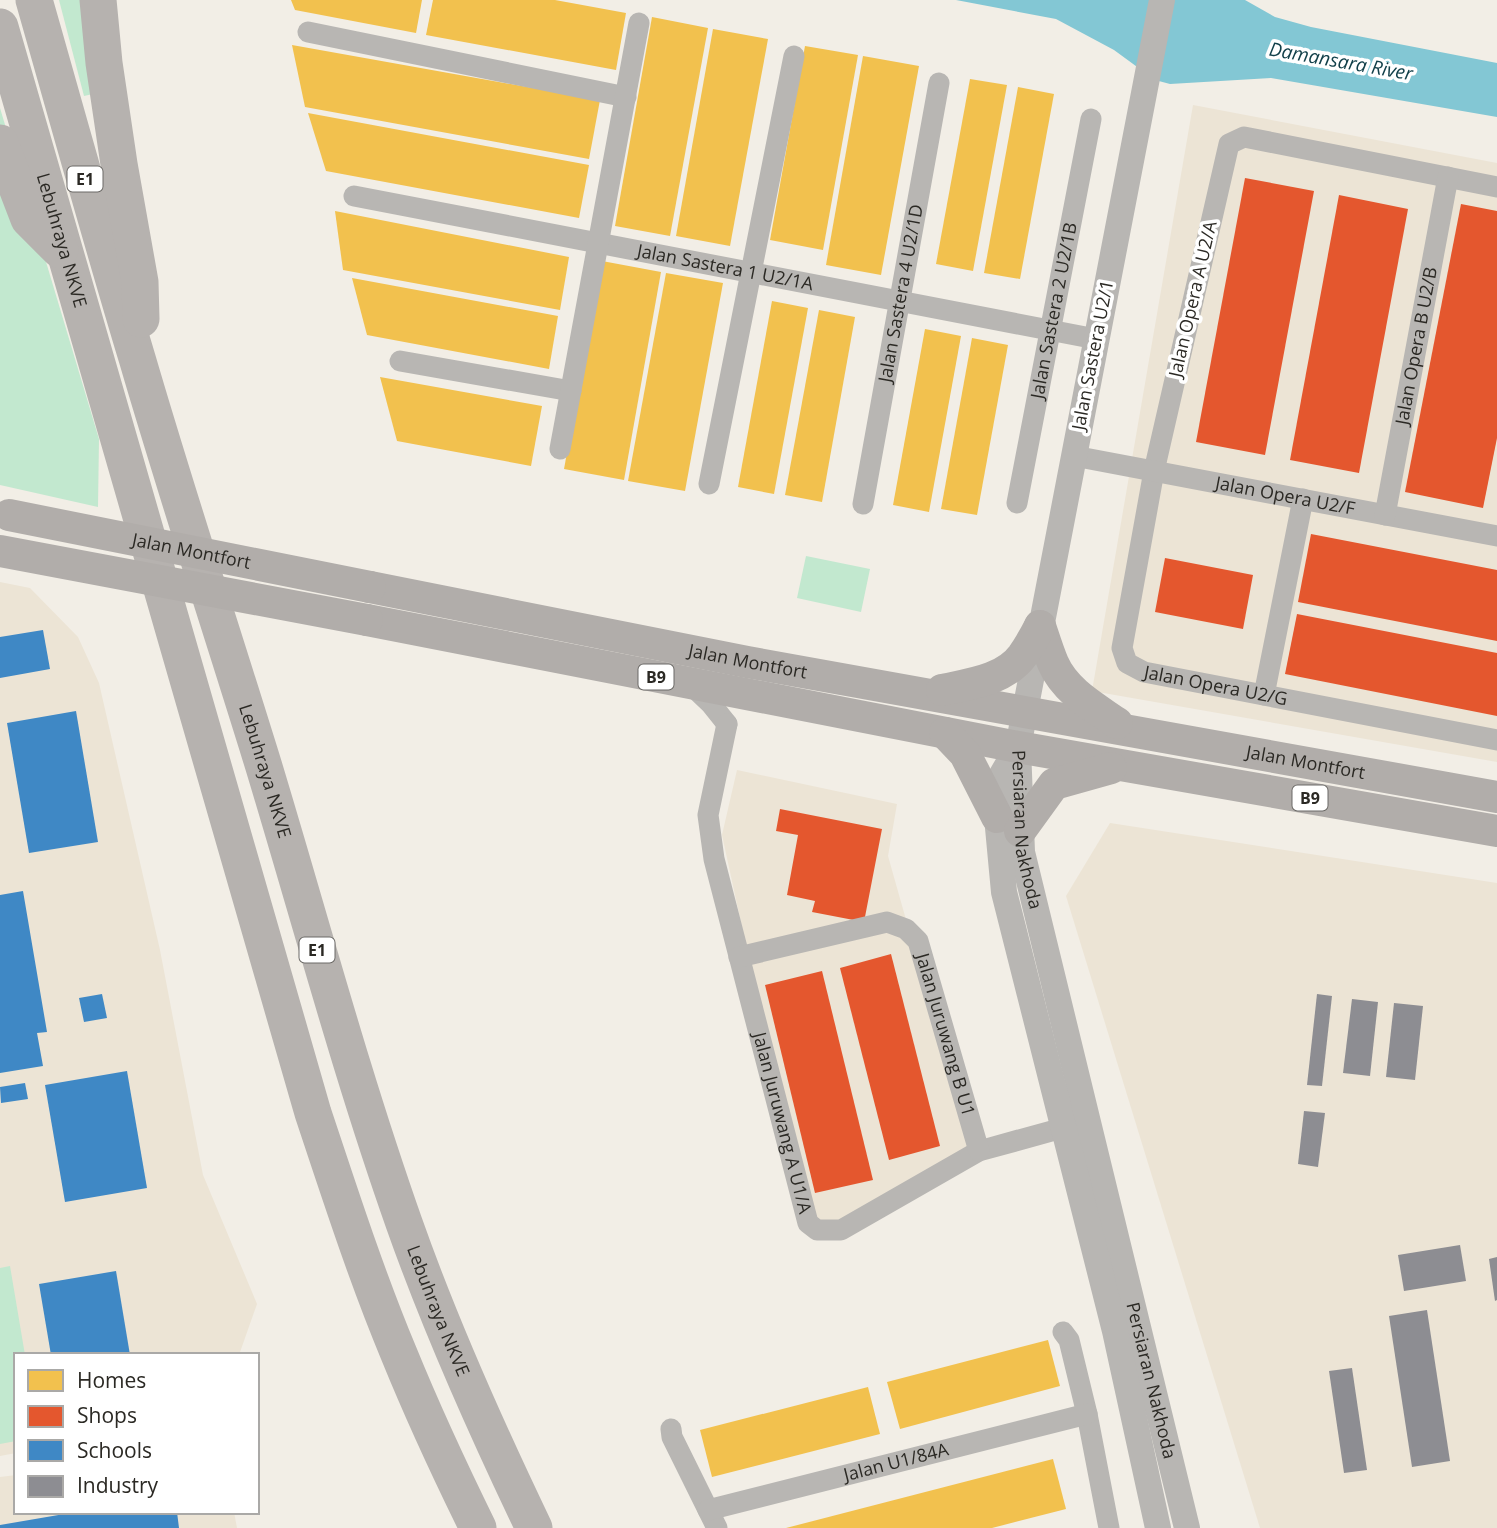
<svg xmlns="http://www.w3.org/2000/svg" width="1497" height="1528" font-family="'Open Sans',sans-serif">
	<rect width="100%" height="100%" fill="#f2eee6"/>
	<g fill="#ece4d5">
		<polygon points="1193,105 1497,163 1497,762 1092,691"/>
		<polygon points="0,582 30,588 78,637 99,683 160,950 203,1175 257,1304 239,1355 16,1355 16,1453 0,1456"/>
		<polygon points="737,770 897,804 888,856 970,1146 843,1221 824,1223 816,1218 745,941 722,835"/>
		<polygon points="1110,823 1497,883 1497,1528 1260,1528 1066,896"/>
		<polygon points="16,1475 16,1512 234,1512 237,1528 0,1528 0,1477"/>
	</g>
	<g fill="#c2e8cf">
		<polygon points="59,0 94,0 102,92 84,96"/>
		<polygon points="0,108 99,439 98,507 0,485"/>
		<polygon points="806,556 870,569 861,612 797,598"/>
		<polygon points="10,1266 25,1355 16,1355 16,1441 0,1444 0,1268"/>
	</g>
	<polygon fill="#83c7d4" points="956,0 1245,0 1275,17 1311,27 1497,63 1497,117 1271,78 1170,84 1155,80 1114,50 1056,19"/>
	<g fill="#f2c14e">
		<polygon points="291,0 422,0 416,33 295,10"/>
		<polygon points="433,0 555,0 626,13 616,70 426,35"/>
		<polygon points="652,17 708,28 670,236 615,226"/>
		<polygon points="713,29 768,39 730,246 676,236"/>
		<polygon points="292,45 600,100 589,159 305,107"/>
		<polygon points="805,46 858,55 823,250 770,240"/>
		<polygon points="863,56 919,66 881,275 826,265"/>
		<polygon points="970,79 1007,85 973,271 936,264"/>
		<polygon points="1018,87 1054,94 1020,279 984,273"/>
		<polygon points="308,113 589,165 579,218 326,171"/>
		<polygon points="335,211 569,257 560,310 343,270"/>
		<polygon points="602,261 661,272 624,480 564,469"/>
		<polygon points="666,273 723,283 685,491 628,481"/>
		<polygon points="352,278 558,316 549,369 367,335"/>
		<polygon points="772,301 808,308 774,494 738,487"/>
		<polygon points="819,310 855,317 822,502 785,495"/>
		<polygon points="925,329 961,336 929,512 893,505"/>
		<polygon points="972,338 1008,345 977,515 941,509"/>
		<polygon points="380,377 542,406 531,466 397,441"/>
		<polygon points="1048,1340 1060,1386 900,1429 887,1382"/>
		<polygon points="868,1387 880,1434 712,1477 700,1430"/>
		<polygon points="1053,1459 1066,1509 992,1528 786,1528"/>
	</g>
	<g fill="#e4572e">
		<polygon points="1245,178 1314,191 1265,455 1196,442"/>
		<polygon points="1339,195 1408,209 1359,473 1290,460"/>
		<polygon points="1461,204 1497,211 1497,438 1483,508 1405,492"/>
		<polygon points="1311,534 1497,570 1497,641 1298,602"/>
		<polygon points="1165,558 1253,575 1243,629 1155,612"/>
		<polygon points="1297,614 1497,653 1497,716 1285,674"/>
		<polygon points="780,809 882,829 864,922 812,912 815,901 787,895 798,835 776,831"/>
		<polygon points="891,954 940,1146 889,1160 840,968"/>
		<polygon points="822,971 873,1180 815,1193 765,985"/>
	</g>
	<g fill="#3f88c5">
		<polygon points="43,630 50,669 0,678 0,637"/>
		<polygon points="76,711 98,842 29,853 7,723"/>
		<polygon points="23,891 47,1032 37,1033 43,1066 0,1073 0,895"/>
		<polygon points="102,994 107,1018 84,1022 79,998"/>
		<polygon points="127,1071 147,1188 65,1202 45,1085"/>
		<polygon points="25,1083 28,1099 1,1103 0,1087"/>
		<polygon points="116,1271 130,1355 51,1355 39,1284"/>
		<polygon points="76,1512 177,1512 179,1528 0,1528 0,1525"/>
	</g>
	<g fill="#8d8d92">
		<polygon points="1317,994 1332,996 1322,1086 1307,1085"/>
		<polygon points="1352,999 1378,1002 1370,1076 1343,1073"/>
		<polygon points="1394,1003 1423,1006 1415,1080 1386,1077"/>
		<polygon points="1304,1111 1325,1113 1318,1167 1298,1164"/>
		<polygon points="1460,1245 1466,1281 1404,1291 1398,1255"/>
		<polygon points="1497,1257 1497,1300 1495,1301 1489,1259"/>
		<polygon points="1427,1310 1450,1461 1412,1467 1389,1316"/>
		<polygon points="1352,1368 1367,1470 1344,1473 1329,1371"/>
	</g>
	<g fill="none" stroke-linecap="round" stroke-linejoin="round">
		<g stroke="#b8b6b3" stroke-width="21">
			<polyline points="308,32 626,97"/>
			<path id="s1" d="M1497 187 1244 137 1229 144 1154 471 1122 648 1127 663 1144 672 1497 740"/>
			<path id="s2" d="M354 196 1096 339"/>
			<polyline points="400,361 571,391"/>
			<polyline points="560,449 639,23"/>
			<path id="s3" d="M1074 456 1497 536"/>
			<polyline points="709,484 794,56"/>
			<path id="s4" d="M1017 503 1091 119"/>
			<path id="s5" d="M863 504 939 83"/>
			<path id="s6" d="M1385 515 1448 177"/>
			<polyline points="690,684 711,704 727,724"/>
			<polyline points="1264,695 1303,499"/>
			<path id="s7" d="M727 724 708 815 714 859 808 1223 817 1230H841L979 1151 1077 1124"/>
			<path id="s8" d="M739 957 887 922 906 929 918 941 979 1151"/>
			<polyline points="1063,1332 1069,1340 1087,1414 1109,1528"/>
			<polyline points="671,1429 672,1437 717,1528"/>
			<path id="s9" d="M708 1510 1087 1414"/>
		</g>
		<g stroke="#b8b6b3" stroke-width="26">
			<path id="s10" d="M1162 0 1018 747 1022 852 1187 1528"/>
			<polyline points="1018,747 1001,776 997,817 1004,892 1115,1331 1158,1528"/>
		</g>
		<g stroke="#b1adaa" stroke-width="32">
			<path id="s11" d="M370 587 747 662 1497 797"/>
			<polyline points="367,620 1018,747 1497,831"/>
			<path d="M1040 626C1044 638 1048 651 1053 663 1065 691 1094 707 1117 723"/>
			<path d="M942 690C970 684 1005 680 1023 655 1029 646 1035 636 1040 626"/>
			<polyline points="945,733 965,754 997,817"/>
			<polyline points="1020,831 1054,784 1111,768"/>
		</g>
		<g stroke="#b6b2af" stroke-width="37">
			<path id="s12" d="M34 0C68 119 101 239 137 358 177 495 222 631 264 767 310 919 351 1073 404 1223 441 1328 486 1428 534 1528"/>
			<polyline points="98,0 104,63 119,164 140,282 141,319"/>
			<path id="s13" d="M0 27 313 1113C340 1194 366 1275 399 1354 423 1413 450 1471 478 1528"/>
			<polyline points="0,143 29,219 60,250"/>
		</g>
		<g stroke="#b1adaa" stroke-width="32">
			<path id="s14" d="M9 515 370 587"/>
			<polyline points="0,551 367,620"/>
		</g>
	</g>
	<g text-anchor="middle" stroke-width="7" stroke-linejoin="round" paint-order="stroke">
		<g fill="#fff" stroke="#6b6966" stroke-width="2">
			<rect x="67.5" y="166.5" width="35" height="25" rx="5"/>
			<rect x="638.5" y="664.5" width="35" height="25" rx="5"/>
			<rect x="1292.5" y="785.5" width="35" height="25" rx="5"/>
			<rect x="299.5" y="937.5" width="35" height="25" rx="5"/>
		</g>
		<g font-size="16" font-weight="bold" fill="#2b2924">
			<text x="85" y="185">E1</text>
			<text x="656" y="683">B9</text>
			<text x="1310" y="804">B9</text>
			<text x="317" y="956">E1</text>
		</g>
		<g font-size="18" fill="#2b2924" stroke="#fff">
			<text dy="6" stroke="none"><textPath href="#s13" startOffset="222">Lebuhraya NKVE</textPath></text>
			<text dy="6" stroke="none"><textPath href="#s2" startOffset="378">Jalan Sastera 1 U2/1A</textPath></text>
			<text dy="6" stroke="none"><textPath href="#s5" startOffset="214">Jalan Sastera 4 U2/1D</textPath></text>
			<text transform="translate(1193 299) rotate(-77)" y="6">Jalan Opera A U2/A</text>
			<text dy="6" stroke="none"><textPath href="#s4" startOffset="196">Jalan Sastera 2 U2/1B</textPath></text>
			<text dy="6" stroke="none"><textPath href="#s6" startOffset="172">Jalan Opera B U2/B</textPath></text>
			<text transform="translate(1093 355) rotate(-79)" y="6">Jalan Sastera U2/1</text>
			<text dy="6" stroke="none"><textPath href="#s3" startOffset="215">Jalan Opera U2/F</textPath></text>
			<text dy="6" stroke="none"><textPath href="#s14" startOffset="186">Jalan Montfort</textPath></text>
			<text dy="6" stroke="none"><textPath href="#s11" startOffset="385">Jalan Montfort</textPath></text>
			<text dy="6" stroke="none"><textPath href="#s1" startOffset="898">Jalan Opera U2/G</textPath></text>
			<text dy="6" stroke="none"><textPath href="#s11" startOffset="952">Jalan Montfort</textPath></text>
			<text dy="6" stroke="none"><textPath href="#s12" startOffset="805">Lebuhraya NKVE</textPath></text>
			<text dy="6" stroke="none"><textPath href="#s10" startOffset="844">Persiaran Nakhoda</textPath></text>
			<text dy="6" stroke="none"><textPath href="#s8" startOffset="287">Jalan Juruwang B U1</textPath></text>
			<text dy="6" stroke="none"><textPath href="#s7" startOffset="410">Jalan Juruwang A U1/A</textPath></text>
			<text dy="6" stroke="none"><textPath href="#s12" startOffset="1372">Lebuhraya NKVE</textPath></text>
			<text dy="6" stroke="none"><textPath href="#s10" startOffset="1410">Persiaran Nakhoda</textPath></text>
			<text dy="6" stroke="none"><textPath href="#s9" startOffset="194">Jalan U1/84A</textPath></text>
		</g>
		<g font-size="19" font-style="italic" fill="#12404a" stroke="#fff">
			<text transform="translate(1341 61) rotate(10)" y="7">Damansara River</text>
		</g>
	</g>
	<rect x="14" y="1353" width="245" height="161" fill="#ffffff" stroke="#aaa9a7" stroke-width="2"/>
	<rect x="28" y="1370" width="35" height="21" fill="#f2c14e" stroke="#aaa9a7" stroke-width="2"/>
	<text x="77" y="1388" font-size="21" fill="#2b2924">Homes</text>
	<rect x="28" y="1406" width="35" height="21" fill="#e4572e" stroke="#aaa9a7" stroke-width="2"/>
	<text x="77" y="1423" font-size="21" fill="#2b2924">Shops</text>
	<rect x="28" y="1440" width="35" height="21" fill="#3f88c5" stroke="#aaa9a7" stroke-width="2"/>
	<text x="77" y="1458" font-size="21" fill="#2b2924">Schools</text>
	<rect x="28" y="1476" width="35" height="21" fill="#8d8d92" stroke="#aaa9a7" stroke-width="2"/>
	<text x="77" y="1493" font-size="21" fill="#2b2924">Industry</text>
</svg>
